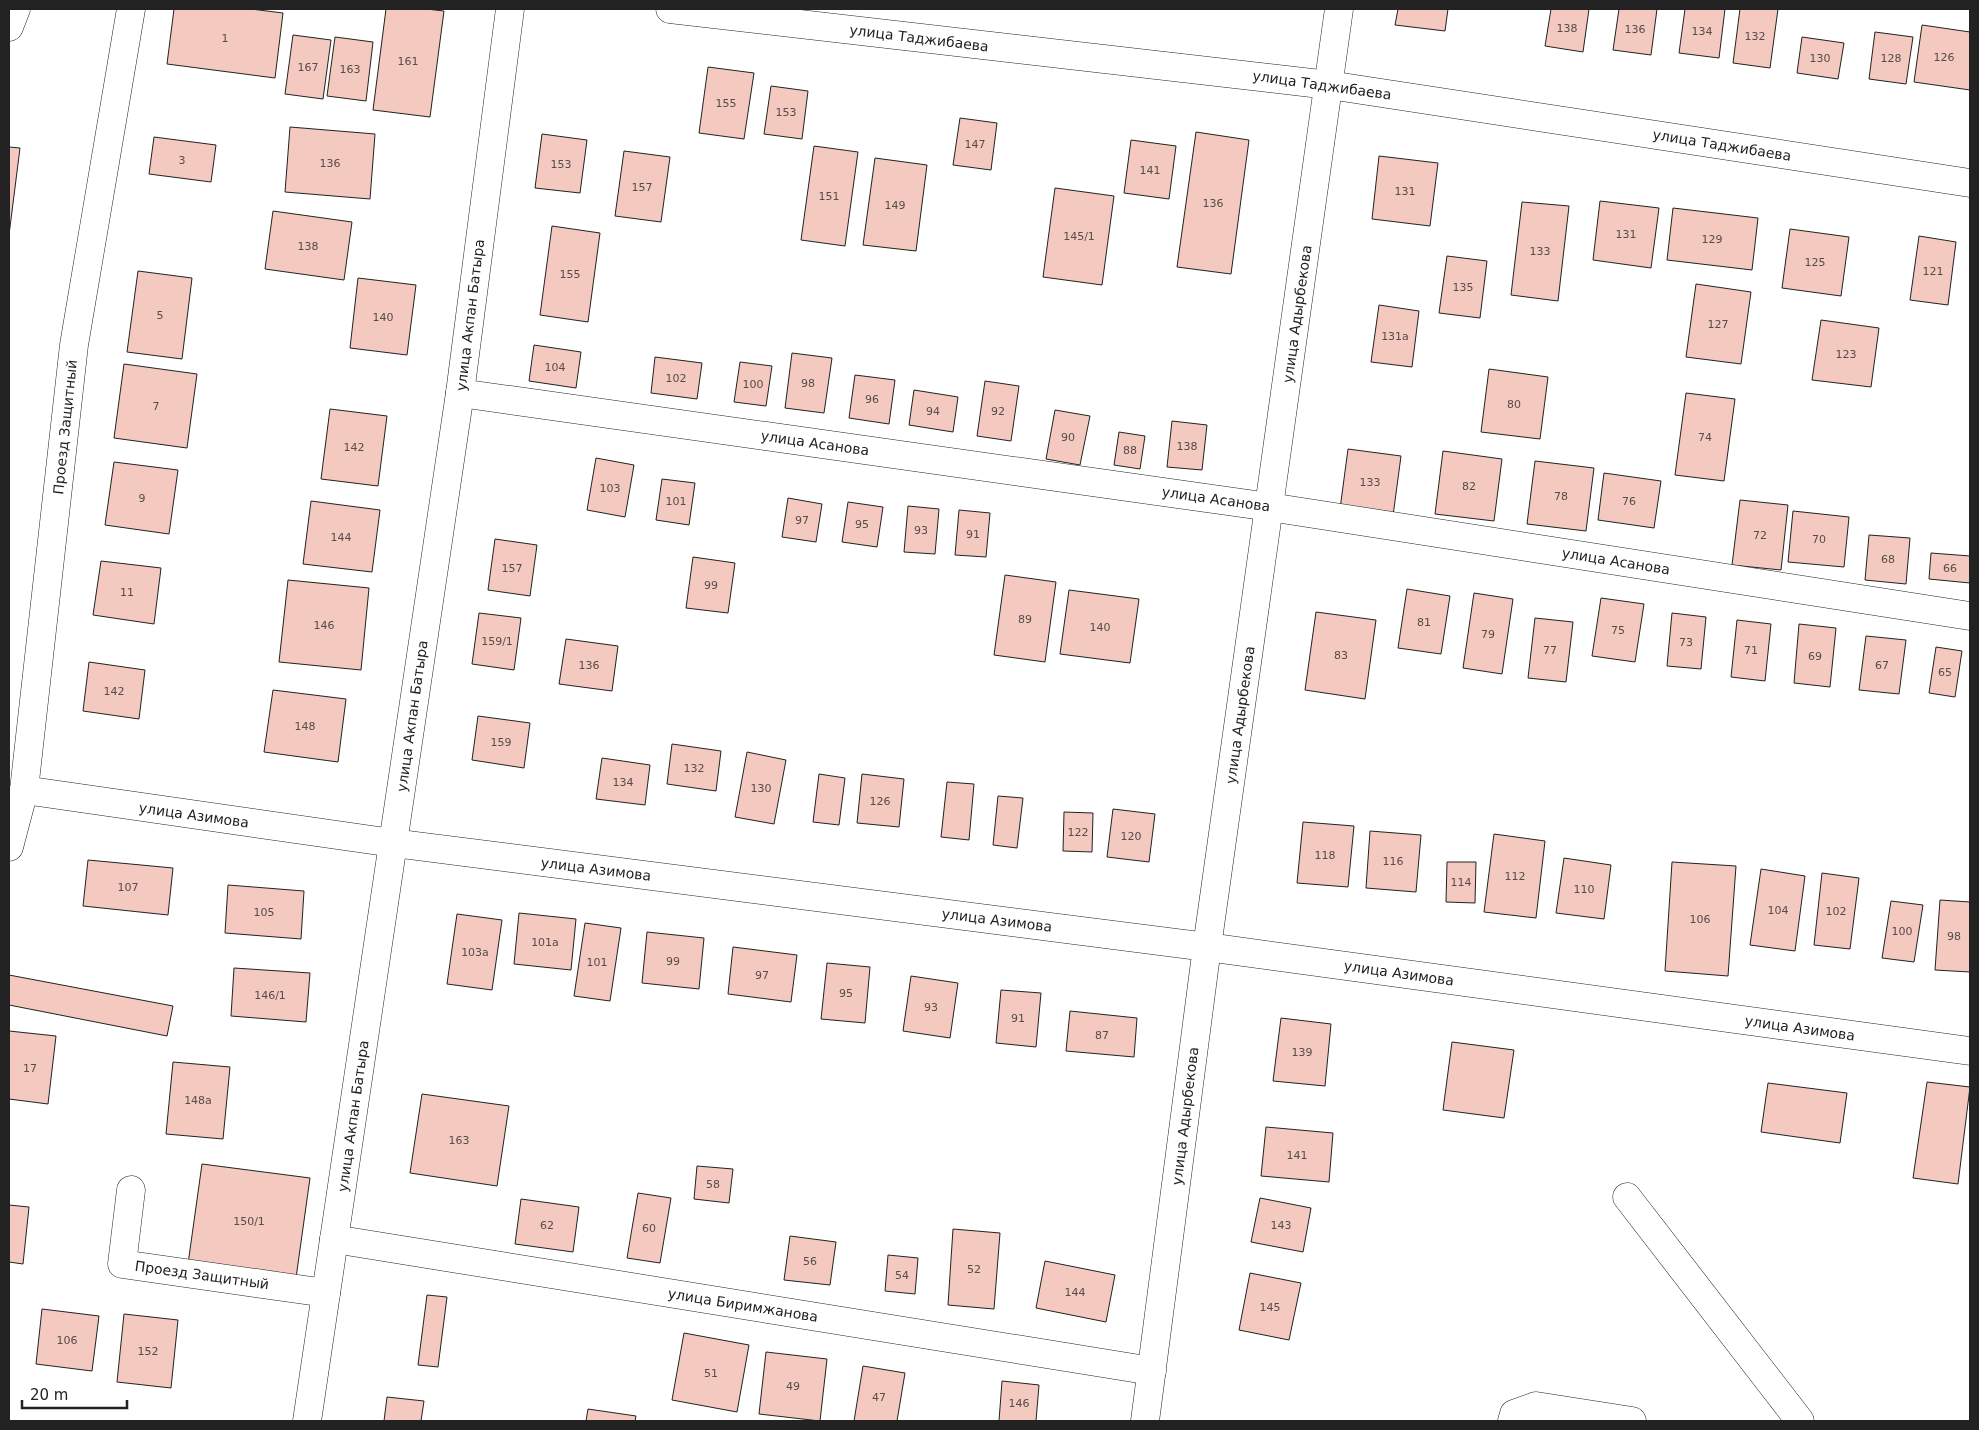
<svg xmlns="http://www.w3.org/2000/svg" width="1979" height="1430" font-family="'DejaVu Sans',sans-serif">
	<rect width="100%" height="100%" fill="#fff"/>
	<g fill="#f3c9c0" stroke="#222">
		<polygon points="174,9 251,9 283,13 275,78 167,64"/>
		<polygon points="386,9 426,9 444,11 430,117 373,110"/>
		<polygon points="1398,9 1448,9 1445,31 1395,25"/>
		<polygon points="1551,9 1589,9 1583,52 1545,46"/>
		<polygon points="1619,9 1657,9 1651,55 1613,50"/>
		<polygon points="1685,9 1725,9 1719,58 1679,53"/>
		<polygon points="1740,9 1778,9 1770,68 1733,63"/>
		<polygon points="1922,25 1970,32 1970,90 1914,82"/>
		<polygon points="1875,32 1913,37 1906,84 1869,79"/>
		<polygon points="293,35 331,40 323,99 285,94"/>
		<polygon points="335,37 373,42 366,101 327,96"/>
		<polygon points="1802,37 1844,43 1838,79 1797,73"/>
		<polygon points="708,67 754,73 744,139 699,133"/>
		<polygon points="771,86 808,91 802,139 764,134"/>
		<polygon points="960,118 997,123 991,170 953,165"/>
		<polygon points="290,127 375,134 370,199 285,192"/>
		<polygon points="1196,132 1249,140 1231,274 1177,267"/>
		<polygon points="542,134 587,140 580,193 535,188"/>
		<polygon points="154,137 216,145 211,182 149,174"/>
		<polygon points="1131,140 1176,146 1169,199 1124,193"/>
		<polygon points="814,146 858,152 845,246 801,240"/>
		<polygon points="9,147 20,148 9,235"/>
		<polygon points="624,151 670,157 661,222 615,216"/>
		<polygon points="1379,156 1438,163 1430,226 1372,219"/>
		<polygon points="875,158 927,165 916,251 863,245"/>
		<polygon points="1055,188 1114,196 1102,285 1043,277"/>
		<polygon points="1600,201 1659,208 1651,268 1593,260"/>
		<polygon points="1522,202 1569,206 1558,301 1511,295"/>
		<polygon points="1673,208 1758,218 1752,270 1667,260"/>
		<polygon points="273,211 352,222 344,280 265,269"/>
		<polygon points="552,226 600,233 588,322 540,315"/>
		<polygon points="1790,229 1849,237 1841,296 1782,288"/>
		<polygon points="1919,236 1956,242 1948,305 1910,300"/>
		<polygon points="1447,256 1487,261 1480,318 1439,313"/>
		<polygon points="138,271 192,278 182,359 127,352"/>
		<polygon points="358,278 416,285 407,355 350,348"/>
		<polygon points="1696,284 1751,292 1741,364 1686,357"/>
		<polygon points="1379,305 1419,311 1412,367 1371,362"/>
		<polygon points="1821,320 1879,328 1871,387 1812,380"/>
		<polygon points="534,345 581,352 576,388 529,381"/>
		<polygon points="792,353 832,358 824,413 785,408"/>
		<polygon points="655,357 702,363 697,399 651,393"/>
		<polygon points="740,362 772,366 766,406 734,402"/>
		<polygon points="124,364 197,374 187,448 114,438"/>
		<polygon points="1489,369 1548,377 1540,439 1481,432"/>
		<polygon points="855,375 895,380 889,424 849,418"/>
		<polygon points="985,381 1019,386 1011,441 977,436"/>
		<polygon points="914,390 958,397 953,432 909,425"/>
		<polygon points="1686,393 1735,399 1724,481 1675,475"/>
		<polygon points="330,409 387,416 378,486 321,479"/>
		<polygon points="1055,410 1090,416 1080,465 1046,459"/>
		<polygon points="1172,421 1207,425 1202,470 1167,467"/>
		<polygon points="1119,432 1145,436 1140,469 1114,465"/>
		<polygon points="1348,449 1401,456 1393,516 1340,509"/>
		<polygon points="1443,451 1502,459 1494,521 1435,514"/>
		<polygon points="596,458 634,465 625,517 587,510"/>
		<polygon points="1535,461 1594,468 1586,531 1527,524"/>
		<polygon points="114,462 178,470 169,534 105,525"/>
		<polygon points="1604,473 1661,481 1654,528 1598,520"/>
		<polygon points="662,479 695,483 689,525 656,520"/>
		<polygon points="788,498 822,504 816,542 782,537"/>
		<polygon points="1740,500 1788,505 1781,570 1732,565"/>
		<polygon points="311,501 380,510 372,572 303,564"/>
		<polygon points="848,502 883,507 877,547 842,542"/>
		<polygon points="908,506 939,509 935,554 904,552"/>
		<polygon points="959,510 990,513 986,557 955,555"/>
		<polygon points="1793,511 1849,517 1844,567 1788,562"/>
		<polygon points="1869,535 1910,538 1906,584 1865,580"/>
		<polygon points="495,539 537,545 530,596 488,590"/>
		<polygon points="1931,553 1970,556 1970,583 1929,579"/>
		<polygon points="693,557 735,563 728,613 686,608"/>
		<polygon points="101,561 161,568 154,624 93,615"/>
		<polygon points="1005,575 1056,582 1045,662 994,655"/>
		<polygon points="288,580 369,588 361,670 279,662"/>
		<polygon points="1407,589 1450,596 1441,654 1398,648"/>
		<polygon points="1069,590 1139,599 1130,663 1060,654"/>
		<polygon points="1474,593 1513,599 1502,674 1463,668"/>
		<polygon points="1601,598 1644,604 1635,662 1592,656"/>
		<polygon points="1316,612 1376,620 1365,699 1305,690"/>
		<polygon points="479,613 521,618 514,670 472,664"/>
		<polygon points="1672,613 1706,617 1701,669 1667,666"/>
		<polygon points="1535,618 1573,622 1566,682 1528,678"/>
		<polygon points="1737,620 1771,624 1765,681 1731,677"/>
		<polygon points="1799,624 1836,628 1830,687 1794,683"/>
		<polygon points="1866,636 1906,640 1899,694 1859,690"/>
		<polygon points="566,639 618,646 612,691 559,684"/>
		<polygon points="1936,647 1962,651 1955,697 1929,693"/>
		<polygon points="89,662 145,670 139,719 83,711"/>
		<polygon points="273,690 346,699 338,762 264,752"/>
		<polygon points="478,716 530,723 524,768 472,760"/>
		<polygon points="672,744 721,751 716,791 667,784"/>
		<polygon points="747,752 786,760 774,824 735,817"/>
		<polygon points="602,758 650,765 645,805 596,799"/>
		<polygon points="819,774 845,778 839,825 813,822"/>
		<polygon points="862,774 904,779 899,827 857,823"/>
		<polygon points="947,782 974,784 969,840 941,837"/>
		<polygon points="998,796 1023,798 1017,848 993,845"/>
		<polygon points="1113,809 1155,814 1149,862 1107,857"/>
		<polygon points="1064,812 1093,813 1092,852 1063,851"/>
		<polygon points="1303,822 1354,826 1348,887 1297,883"/>
		<polygon points="1370,831 1421,835 1416,892 1366,888"/>
		<polygon points="1494,834 1545,841 1536,918 1484,912"/>
		<polygon points="1564,858 1611,865 1604,919 1556,913"/>
		<polygon points="88,860 173,868 168,915 83,906"/>
		<polygon points="1447,862 1476,862 1475,903 1446,902"/>
		<polygon points="1672,862 1736,866 1728,976 1665,971"/>
		<polygon points="1761,869 1805,876 1795,951 1750,945"/>
		<polygon points="1822,873 1859,878 1850,949 1814,945"/>
		<polygon points="228,885 304,891 301,939 225,933"/>
		<polygon points="1940,900 1970,902 1970,972 1935,970"/>
		<polygon points="1891,901 1923,905 1914,962 1882,958"/>
		<polygon points="519,913 576,919 571,970 514,964"/>
		<polygon points="457,914 502,920 492,990 447,984"/>
		<polygon points="585,923 621,928 610,1001 574,996"/>
		<polygon points="647,932 704,938 699,989 642,983"/>
		<polygon points="733,947 797,955 791,1002 728,994"/>
		<polygon points="827,963 870,967 865,1023 821,1019"/>
		<polygon points="234,968 310,973 306,1022 231,1016"/>
		<polygon points="9,975 173,1006 167,1036 9,1005"/>
		<polygon points="911,976 958,983 950,1038 903,1031"/>
		<polygon points="1001,990 1041,993 1036,1047 996,1043"/>
		<polygon points="1070,1011 1137,1018 1134,1057 1066,1051"/>
		<polygon points="1281,1018 1331,1024 1325,1086 1273,1081"/>
		<polygon points="9,1031 56,1036 48,1104 9,1099"/>
		<polygon points="1452,1042 1514,1050 1504,1118 1443,1110"/>
		<polygon points="173,1062 230,1067 223,1139 166,1134"/>
		<polygon points="1927,1082 1970,1087 1958,1184 1913,1178"/>
		<polygon points="1768,1083 1847,1093 1840,1143 1761,1132"/>
		<polygon points="422,1094 509,1106 497,1186 410,1173"/>
		<polygon points="1266,1127 1333,1133 1329,1182 1261,1176"/>
		<polygon points="202,1164 310,1178 296,1278 188,1264"/>
		<polygon points="697,1166 733,1169 729,1203 694,1199"/>
		<polygon points="638,1193 671,1198 660,1263 627,1258"/>
		<polygon points="1260,1198 1311,1208 1303,1252 1251,1242"/>
		<polygon points="521,1199 579,1207 573,1252 515,1244"/>
		<polygon points="9,1205 29,1207 23,1264 9,1262"/>
		<polygon points="953,1229 1000,1233 994,1309 948,1305"/>
		<polygon points="790,1236 836,1242 830,1285 784,1280"/>
		<polygon points="888,1255 918,1258 915,1294 885,1291"/>
		<polygon points="1045,1261 1115,1275 1106,1322 1036,1308"/>
		<polygon points="1250,1273 1301,1283 1289,1340 1239,1330"/>
		<polygon points="427,1295 447,1297 438,1367 418,1365"/>
		<polygon points="42,1309 99,1316 92,1371 36,1364"/>
		<polygon points="124,1314 178,1320 171,1388 117,1382"/>
		<polygon points="684,1333 749,1345 737,1412 672,1400"/>
		<polygon points="766,1352 827,1359 820,1421 759,1414"/>
		<polygon points="863,1366 905,1373 897,1421 854,1421"/>
		<polygon points="1002,1381 1039,1385 1036,1421 999,1421"/>
		<polygon points="387,1397 424,1401 421,1421 384,1421"/>
		<polygon points="588,1409 636,1416 635,1421 586,1421"/>
	</g>
	<g fill="none" stroke-linecap="round" stroke-linejoin="round">
		<defs>
			<g id="minor">
				<polyline points="670,9 1329,85 1970,183"/>
				<polyline points="9,27 16,9"/>
				<polyline points="460,393 1270,507 1970,616"/>
				<polyline points="24,790 393,843 1207,947 1970,1051"/>
				<polyline points="9,847 24,790 74,345 131,9"/>
				<polyline points="131,1190 122,1264 326,1293"/>
				<polyline points="1627,1197 1800,1421"/>
				<polyline points="334,1239 1152,1371"/>
				<polyline points="307,1421 460,393 510,9"/>
				<polyline points="1512,1421 1514,1414 1536,1406 1632,1421"/>
			</g>
			<polyline id="major" points="1145,1421 1207,947 1339,9"/>
		</defs>
		<use href="#minor" stroke="#222" stroke-width="29"/>
		<use href="#major" stroke="#222" stroke-width="29"/>
		<use href="#minor" stroke="#fff" stroke-width="28"/>
		<use href="#major" stroke="#fff" stroke-width="28"/>
	</g>
	<g text-anchor="middle" stroke-width="4" stroke-linejoin="round" paint-order="stroke">
		<g font-size="11" fill="#564c4a">
			<text x="1567" y="32">138</text>
			<text x="1635" y="33">136</text>
			<text x="1702" y="35">134</text>
			<text x="1755" y="40">132</text>
			<text x="225" y="42">1</text>
			<text x="1944" y="61">126</text>
			<text x="1820" y="62">130</text>
			<text x="1891" y="62">128</text>
			<text x="408" y="65">161</text>
			<text x="308" y="71">167</text>
			<text x="350" y="73">163</text>
			<text x="726" y="107">155</text>
			<text x="786" y="116">153</text>
			<text x="975" y="148">147</text>
			<text x="182" y="164">3</text>
			<text x="330" y="167">136</text>
			<text x="561" y="168">153</text>
			<text x="1150" y="174">141</text>
			<text x="642" y="191">157</text>
			<text x="1405" y="195">131</text>
			<text x="829" y="200">151</text>
			<text x="1213" y="207">136</text>
			<text x="895" y="209">149</text>
			<text x="1626" y="238">131</text>
			<text x="1079" y="240">145/1</text>
			<text x="1712" y="243">129</text>
			<text x="308" y="250">138</text>
			<text x="1540" y="255">133</text>
			<text x="1815" y="266">125</text>
			<text x="1933" y="275">121</text>
			<text x="570" y="278">155</text>
			<text x="1463" y="291">135</text>
			<text x="160" y="319">5</text>
			<text x="383" y="321">140</text>
			<text x="1718" y="328">127</text>
			<text x="1395" y="340">131а</text>
			<text x="1846" y="358">123</text>
			<text x="555" y="371">104</text>
			<text x="676" y="382">102</text>
			<text x="808" y="387">98</text>
			<text x="753" y="388">100</text>
			<text x="872" y="403">96</text>
			<text x="1514" y="408">80</text>
			<text x="156" y="410">7</text>
			<text x="933" y="415">94</text>
			<text x="998" y="415">92</text>
			<text x="1068" y="441">90</text>
			<text x="1705" y="441">74</text>
			<text x="1187" y="450">138</text>
			<text x="354" y="451">142</text>
			<text x="1130" y="454">88</text>
			<text x="1370" y="486">133</text>
			<text x="1469" y="490">82</text>
			<text x="610" y="492">103</text>
			<text x="1561" y="500">78</text>
			<text x="142" y="502">9</text>
			<text x="676" y="505">101</text>
			<text x="1629" y="505">76</text>
			<text x="802" y="524">97</text>
			<text x="862" y="528">95</text>
			<text x="921" y="534">93</text>
			<text x="973" y="538">91</text>
			<text x="1760" y="539">72</text>
			<text x="341" y="541">144</text>
			<text x="1819" y="543">70</text>
			<text x="1888" y="563">68</text>
			<text x="512" y="572">157</text>
			<text x="1950" y="572">66</text>
			<text x="711" y="589">99</text>
			<text x="127" y="596">11</text>
			<text x="1025" y="623">89</text>
			<text x="1424" y="626">81</text>
			<text x="324" y="629">146</text>
			<text x="1100" y="631">140</text>
			<text x="1618" y="634">75</text>
			<text x="1488" y="638">79</text>
			<text x="497" y="645">159/1</text>
			<text x="1686" y="646">73</text>
			<text x="1550" y="654">77</text>
			<text x="1751" y="654">71</text>
			<text x="1341" y="659">83</text>
			<text x="1815" y="660">69</text>
			<text x="589" y="669">136</text>
			<text x="1882" y="669">67</text>
			<text x="1945" y="676">65</text>
			<text x="114" y="695">142</text>
			<text x="305" y="730">148</text>
			<text x="501" y="746">159</text>
			<text x="694" y="772">132</text>
			<text x="623" y="786">134</text>
			<text x="761" y="792">130</text>
			<text x="880" y="805">126</text>
			<text x="1078" y="836">122</text>
			<text x="1131" y="840">120</text>
			<text x="1325" y="859">118</text>
			<text x="1393" y="865">116</text>
			<text x="1515" y="880">112</text>
			<text x="1461" y="886">114</text>
			<text x="128" y="891">107</text>
			<text x="1584" y="893">110</text>
			<text x="1778" y="914">104</text>
			<text x="1836" y="915">102</text>
			<text x="264" y="916">105</text>
			<text x="1700" y="923">106</text>
			<text x="1902" y="935">100</text>
			<text x="1954" y="940">98</text>
			<text x="545" y="946">101а</text>
			<text x="475" y="956">103а</text>
			<text x="673" y="965">99</text>
			<text x="597" y="966">101</text>
			<text x="762" y="979">97</text>
			<text x="846" y="997">95</text>
			<text x="270" y="999">146/1</text>
			<text x="931" y="1011">93</text>
			<text x="1018" y="1022">91</text>
			<text x="1102" y="1039">87</text>
			<text x="1302" y="1056">139</text>
			<text x="30" y="1072">17</text>
			<text x="198" y="1104">148а</text>
			<text x="459" y="1144">163</text>
			<text x="1297" y="1159">141</text>
			<text x="713" y="1188">58</text>
			<text x="249" y="1225">150/1</text>
			<text x="547" y="1229">62</text>
			<text x="1281" y="1229">143</text>
			<text x="649" y="1232">60</text>
			<text x="810" y="1265">56</text>
			<text x="974" y="1273">52</text>
			<text x="902" y="1279">54</text>
			<text x="1075" y="1296">144</text>
			<text x="1270" y="1311">145</text>
			<text x="67" y="1344">106</text>
			<text x="148" y="1355">152</text>
			<text x="711" y="1377">51</text>
			<text x="793" y="1390">49</text>
			<text x="879" y="1401">47</text>
			<text x="1019" y="1407">146</text>
		</g>
		<g font-size="14" fill="#222" stroke="#fff">
			<text transform="translate(919 38) rotate(7)" y="5">улица Таджибаева</text>
			<text transform="translate(1322 85) rotate(8)" y="5">улица Таджибаева</text>
			<text transform="translate(1722 145) rotate(9)" y="5">улица Таджибаева</text>
			<text transform="translate(1297 314) rotate(-82)" y="5">улица Адырбекова</text>
			<text transform="translate(470 315) rotate(-83)" y="5">улица Акпан Батыра</text>
			<text transform="translate(65 427) rotate(-84)" y="5">Проезд Защитный</text>
			<text transform="translate(815 443) rotate(8)" y="5">улица Асанова</text>
			<text transform="translate(1216 499) rotate(8)" y="5">улица Асанова</text>
			<text transform="translate(1616 561) rotate(9)" y="5">улица Асанова</text>
			<text transform="translate(1240 715) rotate(-82)" y="5">улица Адырбекова</text>
			<text transform="translate(412 716) rotate(-82)" y="5">улица Акпан Батыра</text>
			<text transform="translate(194 815) rotate(8)" y="5">улица Азимова</text>
			<text transform="translate(596 869) rotate(7)" y="5">улица Азимова</text>
			<text transform="translate(997 920) rotate(7)" y="5">улица Азимова</text>
			<text transform="translate(1399 973) rotate(8)" y="5">улица Азимова</text>
			<text transform="translate(1800 1028) rotate(8)" y="5">улица Азимова</text>
			<text transform="translate(353 1116) rotate(-82)" y="5">улица Акпан Батыра</text>
			<text transform="translate(1185 1116) rotate(-83)" y="5">улица Адырбекова</text>
			<text transform="translate(202 1275) rotate(8)" y="5">Проезд Защитный</text>
			<text transform="translate(743 1305) rotate(9)" y="5">улица Биримжанова</text>
		</g>
	</g>
	<rect width="1979" height="1430" fill="none" stroke="#222222" stroke-width="20"/>
	<path d="M22 1400v8h105v-8" fill="none" stroke="#222222" stroke-width="2.5"/>
	<text x="30" y="1400" font-size="15" fill="#222222" stroke="#ffffff" stroke-width="4" paint-order="stroke">20 m</text>
</svg>
